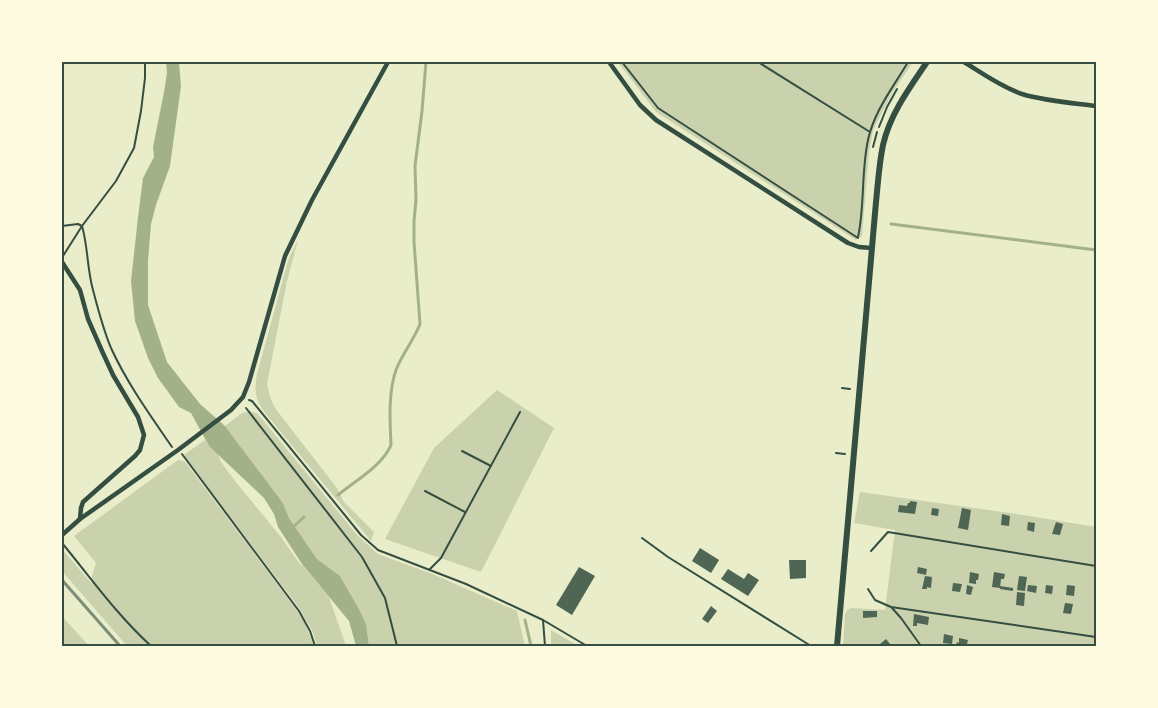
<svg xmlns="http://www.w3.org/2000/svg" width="1158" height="708" font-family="'Times New Roman',serif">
	<rect width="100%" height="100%" fill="#e9edc9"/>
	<g fill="#cad2ad">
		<polygon points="618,62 913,62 892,93 873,130 869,153 862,236 856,240 656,112"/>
		<path d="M298 240 287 281 267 384 270 397 275 408 337 488 344 502 374 532 371 541 270 419C257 403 253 396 257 374L285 272 289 258Z"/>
		<polygon points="497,390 554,428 481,572 385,539 434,448"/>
		<polygon points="250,411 258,414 358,536 378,554 435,575 517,611 525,646 369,646 366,624 359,609 340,576 317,559 289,518 283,503 225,426 242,413"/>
		<polygon points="205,440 209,446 218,454 221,462 235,481 281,537 299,563 304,567 329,597 346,646 317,646 312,630 297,605 185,457 185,454"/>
		<polygon points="178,460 183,461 186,463 295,608 304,622 314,646 127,646 62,571 62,549 92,584 92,576 96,563 74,536"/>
		<polygon points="860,492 1017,514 1096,527 1096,646 843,646 845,614 847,610 851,608 885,610 895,530 854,523"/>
		<polygon points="62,616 89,646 62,646"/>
		<polygon points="551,630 579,646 551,646"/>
	</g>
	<polygon fill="#a3b18a" points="166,62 179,62 181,86 170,166 156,205 151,224 148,261 148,305 167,362 200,404 225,426 283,503 289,518 317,559 340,576 359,609 366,624 369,646 356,646 349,621 302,564 278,527 274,514 264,498 209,446 191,413 179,407 158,378 148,358 135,321 131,281 138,217 143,178 154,157 153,147 164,92 167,73"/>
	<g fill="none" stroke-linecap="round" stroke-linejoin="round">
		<g stroke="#a3b18a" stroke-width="3">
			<polyline points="891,224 1096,250"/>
			<path d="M338 495C355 481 383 465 391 445 390 421 388 393 396 370 402 354 414 340 420 324L414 242V221L416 200 415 166 422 111 426 62"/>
			<polyline points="292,528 304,517"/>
			<polyline points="525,620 531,646"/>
		</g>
	</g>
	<g fill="#4f6655">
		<polygon points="910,501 917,502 915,514 898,512 899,505 907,506 908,503 910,503"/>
		<polygon points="932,508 939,509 938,516 931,515"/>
		<polygon points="962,508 971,510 968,530 958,528"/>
		<polygon points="1002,514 1010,516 1009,526 1001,525"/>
		<polygon points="1028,522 1035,523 1034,532 1027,530"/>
		<polygon points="1056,522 1063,524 1060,535 1052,534"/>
		<polygon points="700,548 719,560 711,573 692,561"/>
		<polygon points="789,560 806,560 806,578 790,579"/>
		<polygon points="579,567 595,576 572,615 556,605"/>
		<polygon points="918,567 927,569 926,575 917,573"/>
		<polygon points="728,569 744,579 748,573 759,580 748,596 721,579"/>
		<polygon points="970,572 979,574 978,580 976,580 976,584 969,583"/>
		<polygon points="994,572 1005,574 1004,579 1001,579 1000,588 992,587"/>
		<polygon points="925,576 932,577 931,588 927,587 927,589 922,589"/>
		<polygon points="1019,576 1027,577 1025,591 1017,590"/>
		<polygon points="953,583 962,584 960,592 952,591"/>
		<polygon points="967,585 973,587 971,595 966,594"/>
		<polygon points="1028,585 1037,586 1036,593 1027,591"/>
		<polygon points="1046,585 1053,586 1052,594 1045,593"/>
		<polygon points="1067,585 1075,586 1074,596 1066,595"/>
		<polygon points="1000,586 1013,588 1013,591 1000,589"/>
		<polygon points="1017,592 1025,593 1024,606 1016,605"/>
		<polygon points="1065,603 1073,604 1071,614 1063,613"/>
		<polygon points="711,606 717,611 708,623 702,619"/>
		<polygon points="863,611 877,611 877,617 863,618"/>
		<polygon points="914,614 929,617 928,625 917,623 917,626 913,626"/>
		<polygon points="944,634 953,636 952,644 943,643"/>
		<polygon points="959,638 968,640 967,644 966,644 965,646 956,646 957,642 959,643"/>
		<polygon points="886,639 891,645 889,646 882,646 880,644"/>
	</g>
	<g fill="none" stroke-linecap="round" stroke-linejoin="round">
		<g stroke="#344e41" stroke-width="2">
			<polyline points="622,62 658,108 858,238"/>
			<polyline points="758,62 870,132"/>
			<polyline points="879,127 887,107 897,89"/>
			<polyline points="873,147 877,132"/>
			<polyline points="62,226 78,224 82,226"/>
			<path d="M82 226C88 246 87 269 93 290 98 309 103 329 111 348 127 383 150 415 172 447"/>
			<path d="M858 237C865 205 861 172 868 140 874 111 894 86 908 62"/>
			<polyline points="63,256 82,226 116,181 134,148 141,111 145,78 145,62"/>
			<polyline points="842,388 850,389"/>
			<polyline points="249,400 252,401 361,535 378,550 466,584 543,620"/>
			<polyline points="246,408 362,557 385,598 397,646"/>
			<polyline points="462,451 491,466"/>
			<polyline points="836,453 845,454"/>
			<polyline points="182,454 299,611 310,631 315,646"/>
			<polyline points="425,491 465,512"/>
			<path d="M62 543C91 578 117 615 151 646"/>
			<polyline points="871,551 888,532 1096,566"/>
			<polyline points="430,569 441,558 520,412"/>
			<polyline points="868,589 875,600 891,607 1096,637"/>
			<polyline points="892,608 901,618 921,646"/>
			<polyline points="545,646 543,620 587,646"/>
		</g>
		<polyline stroke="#344e41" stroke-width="2" points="642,538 668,557 811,646"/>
		<g stroke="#344e41" stroke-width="4.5">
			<polyline points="609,62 640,105 656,120 848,243 859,247 872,248"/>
			<path d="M964 62C982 73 1001 87 1022 94 1045 101 1072 103 1096 106"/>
			<polyline points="62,262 80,290 88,319 102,351 113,375 138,417 144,435 140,450 135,456 83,502 81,508 80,519"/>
			<polyline points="62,535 80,519 178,450 231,410 243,397 249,382 285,256 312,200 388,62"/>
		</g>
		<path stroke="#344e41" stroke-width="6" d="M837 646 876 202C878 183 879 164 883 145 890 114 910 87 927 62"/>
		<polyline stroke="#7c8e77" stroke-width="3" points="62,580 120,646"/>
	</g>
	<rect width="1158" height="708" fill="none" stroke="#fefae0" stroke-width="126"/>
	<rect x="63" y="63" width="1032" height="582" fill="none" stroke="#344e41" stroke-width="2"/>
</svg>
